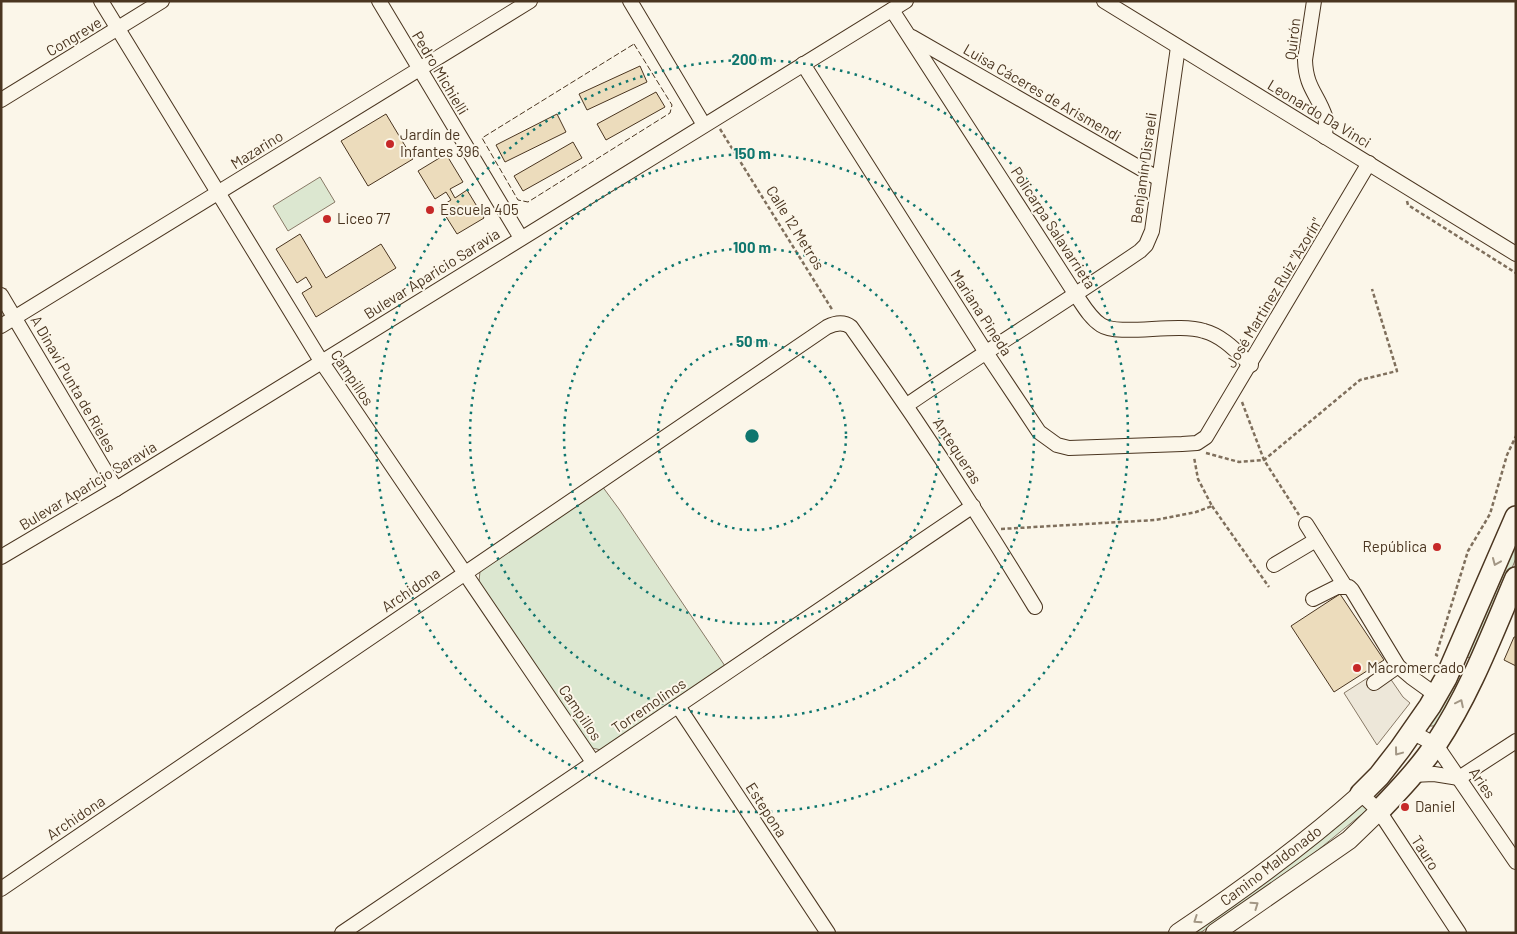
<svg xmlns="http://www.w3.org/2000/svg" width="1517" height="934" font-family="Barlow,sans-serif">
	<rect width="100%" height="100%" fill="#fbf6e9"/>
	<g fill="#dce7d0" stroke="#887966">
		<polygon points="320,177 335,202 288,231 273,206"/>
		<polygon points="602,486 619,509 725,666 601,750 592,748 587,745 479,582 480,571"/>
		<polygon points="1516,537 1516,558 1495,611 1471,658 1469,658 1467,656"/>
		<polygon points="1456,674 1462,678 1436,726 1430,726 1428,724"/>
		<path d="M1362 804 1366 807 1367 810 1312 855 1200 933H1190C1249 892 1310 853 1362 804Z"/>
	</g>
	<polygon fill="#ede7d9" stroke="#887966" points="1383,668 1403,697 1410,703 1377,745 1344,693"/>
	<g fill="#ecdcbc" stroke="#4a3520">
		<polygon points="640,66 647,82 587,110 579,94"/>
		<polygon points="656,92 665,107 606,140 597,124"/>
		<polygon points="386,114 413,159 368,186 341,141"/>
		<polygon points="557,114 566,132 505,162 496,145"/>
		<polygon points="573,142 582,158 523,191 514,176"/>
		<polygon points="446,154 463,182 450,189 455,198 467,190 484,218 457,234 440,207 451,200 446,192 435,199 418,171"/>
		<polygon points="300,234 326,278 381,244 396,268 316,317 302,293 312,287 306,277 297,283 276,249"/>
		<polygon points="1340,594 1384,660 1334,692 1291,626"/>
		<polygon points="1514,637 1516,637 1516,666 1504,660"/>
	</g>
	<g fill="none" stroke-linecap="round" stroke-linejoin="round">
		<defs>
			<g id="minor">
				<polyline points="101,1 321,361 593,762"/>
				<polyline points="379,1 521,238"/>
				<polyline points="630,1 704,125"/>
				<polyline points="1104,1 1516,254"/>
				<path d="M1314 1 1305 60C1306 88 1317 93 1325 116 1327 122 1325 130 1325 137"/>
				<path d="M892 10 1076 295C1083 305 1090 318 1101 325 1119 337 1177 322 1204 331 1223 336 1237 352 1251 365"/>
				<polyline points="912,37 1159,179"/>
				<polyline points="803,64 985,351 1039,432 1057,445 1069,448 1182,444 1197,443 1206,437 1369,163"/>
				<polyline points="1,100 162,1"/>
				<polyline points="1,295 116,489"/>
				<polyline points="1,326 530,1"/>
				<path d="M907 405C984 352 1063 304 1140 251L1146 245 1152 231 1178 47"/>
				<polyline points="1306,524 1345,586"/>
				<polyline points="1,557 116,489 906,1"/>
				<polyline points="1274,565 1316,540"/>
				<polyline points="1313,599 1337,587 1349,587 1352,590 1398,666 1411,677 1436,695"/>
				<polyline points="1374,683 1398,666"/>
				<polyline points="678,706 828,933"/>
				<polyline points="1412,732 1436,745 1516,862"/>
				<polyline points="1412,775 1434,774 1459,778 1516,741"/>
				<polyline points="1361,794 1379,811 1459,933"/>
				<path d="M1 889 827 327C835 323 843 321 851 327 916 418 977 511 1035 607"/>
				<polyline points="342,933 973,506"/>
			</g>
			<g id="major">
				<path d="M1178 933C1242 890 1303 846 1361 794"/>
				<polyline points="1215,933 1349,840 1379,811"/>
			</g>
			<g id="highway">
				<polyline points="1361,794 1379,776 1400,749 1430,706 1446,678 1516,517"/>
				<path d="M1379 811C1399 790 1420 768 1436 744 1470 693 1492 634 1516 578"/>
			</g>
		</defs>
		<use href="#minor" stroke="#4a3520" stroke-width="16"/>
		<use href="#major" stroke="#4a3520" stroke-width="20"/>
		<use href="#highway" stroke="#4a3520" stroke-width="24"/>
		<g stroke="#7f6f5c" stroke-width="2.5" stroke-dasharray="4 2.5" stroke-linecap="butt">
			<polyline points="720,129 833,311"/>
			<polyline points="1407,201 1408,205 1516,273"/>
			<polyline points="1242,402 1264,460 1299,515"/>
			<polyline points="1206,453 1239,462 1264,460 1360,380 1397,371 1372,289"/>
			<polyline points="1212,506 1269,587"/>
			<polyline points="1001,529 1155,520 1196,512 1212,506 1198,479 1194,457"/>
			<polyline points="1438,656 1436,655 1468,551 1490,514 1507,455 1516,436"/>
		</g>
		<use href="#minor" stroke="#fbf6e9" stroke-width="14"/>
		<use href="#major" stroke="#fbf6e9" stroke-width="18"/>
		<use href="#highway" stroke="#fbf6e9" stroke-width="21"/>
		<polygon stroke="#4a3520" stroke-width="1" stroke-dasharray="6 2.5" stroke-linecap="butt" points="634,44 672,105 670,113 528,202 518,200 482,138"/>
	</g>
	<defs><path id="oneway-chevron" d="M-2-3.5L2.5 0L-2 3.5" fill="none" stroke-width="1.6" stroke-linecap="round" stroke-linejoin="round" transform="scale(1.25)"/></defs>
	<g stroke="#a29684">
		<use href="#oneway-chevron" transform="translate(1496 562) rotate(113)"/>
		<use href="#oneway-chevron" transform="translate(1460 703) rotate(-64)"/>
		<use href="#oneway-chevron" transform="translate(1398 752) rotate(127)"/>
		<use href="#oneway-chevron" transform="translate(1255 905) rotate(-35)"/>
		<use href="#oneway-chevron" transform="translate(1197 920) rotate(146)"/>
	</g>
	<g fill="none" stroke="#0f766e" stroke-width="2.5" stroke-dasharray="2.5 5">
		<circle cx="752" cy="436" r="94"/>
		<circle cx="752" cy="436" r="188"/>
		<circle cx="752" cy="436" r="282"/>
		<circle cx="752" cy="436" r="376"/>
	</g>
	<g fill="#c62828" stroke="#fbf6e9" stroke-width="2">
		<circle cx="390" cy="144" r="5"/>
		<circle cx="430" cy="210" r="5"/>
		<circle cx="327" cy="219" r="5"/>
		<circle cx="1437" cy="547" r="5"/>
		<circle cx="1357" cy="668" r="5"/>
		<circle cx="1405" cy="807" r="5"/>
	</g>
	<g text-anchor="middle" stroke-width="4" stroke-linejoin="round" paint-order="stroke">
		<g font-size="15" fill="#4a3520" stroke="#fbf6e9">
			<text transform="translate(74 37) rotate(-31)" y="5">Congreve</text>
			<text transform="translate(1293 39) rotate(-83)" y="5">Quirón</text>
			<text transform="translate(440 73) rotate(59)" y="5">Pedro Michielli</text>
			<text transform="translate(1042 93) rotate(30)" y="5">Luisa Cáceres de Arismendi</text>
			<text transform="translate(1319 114) rotate(31)" y="5">Leonardo Da Vinci</text>
			<text transform="translate(257 150) rotate(-32)" y="5">Mazarino</text>
			<text transform="translate(1144 168) rotate(-82)" y="5">Benjamín Disraeli</text>
			<text transform="translate(795 228) rotate(58)" y="5">Calle 12 Metros</text>
			<text transform="translate(1053 228) rotate(57)" y="5">Policarpa Salavarrieta</text>
			<text transform="translate(432 274) rotate(-32)" y="5">Bulevar Aparicio Saravia</text>
			<text transform="translate(1274 293) rotate(-59)" y="5">José Martinez Ruiz "Azorín"</text>
			<text transform="translate(981 313) rotate(57)" y="5">Mariana Pineda</text>
			<text transform="translate(352 378) rotate(56)" y="5">Campillos</text>
			<text transform="translate(73 384) rotate(60)" y="5">A Dinavi Punta de Rieles</text>
			<text transform="translate(957 451) rotate(57)" y="5">Antequeras</text>
			<text transform="translate(88 486) rotate(-31)" y="5">Bulevar Aparicio Saravia</text>
			<text transform="translate(411 590) rotate(-34)" y="5">Archidona</text>
			<text transform="translate(649 706) rotate(-34)" y="5">Torremolinos</text>
			<text transform="translate(580 713) rotate(56)" y="5">Campillos</text>
			<text transform="translate(1482 783) rotate(56)" y="5">Aries</text>
			<text transform="translate(766 810) rotate(57)" y="5">Estepona</text>
			<text transform="translate(76 818) rotate(-34)" y="5">Archidona</text>
			<text transform="translate(1425 853) rotate(57)" y="5">Tauro</text>
			<text transform="translate(1271 866) rotate(-37)" y="5">Camino Maldonado</text>
		</g>
		<g font-size="15" fill="#4a3520" stroke="#fbf6e9" text-anchor="start">
			<text x="400" y="140">Jardín de<tspan x="400" dy="17">Infantes 396</tspan></text>
			<text x="440" y="215">Escuela 405</text>
			<text x="337" y="224">Liceo 77</text>
			<text x="1427" y="552" text-anchor="end">República</text>
			<text x="1367" y="673">Macromercado</text>
			<text x="1415" y="812">Daniel</text>
		</g>
	</g>
	<circle cx="752" cy="436" r="8" fill="#0f766e" stroke="#fbf6e9" stroke-width="2.5"/>
	<g font-size="15" text-anchor="middle" font-weight="bold" fill="#0f766e" stroke="#fbf6e9" stroke-width="4" stroke-linejoin="round" paint-order="stroke">
		<text x="752" y="65">200 m</text>
		<text x="752" y="159">150 m</text>
		<text x="752" y="253">100 m</text>
		<text x="752" y="347">50 m</text>
	</g>
	<rect width="1517" height="934" fill="none" stroke="#4a3520" stroke-width="5"/>
</svg>
